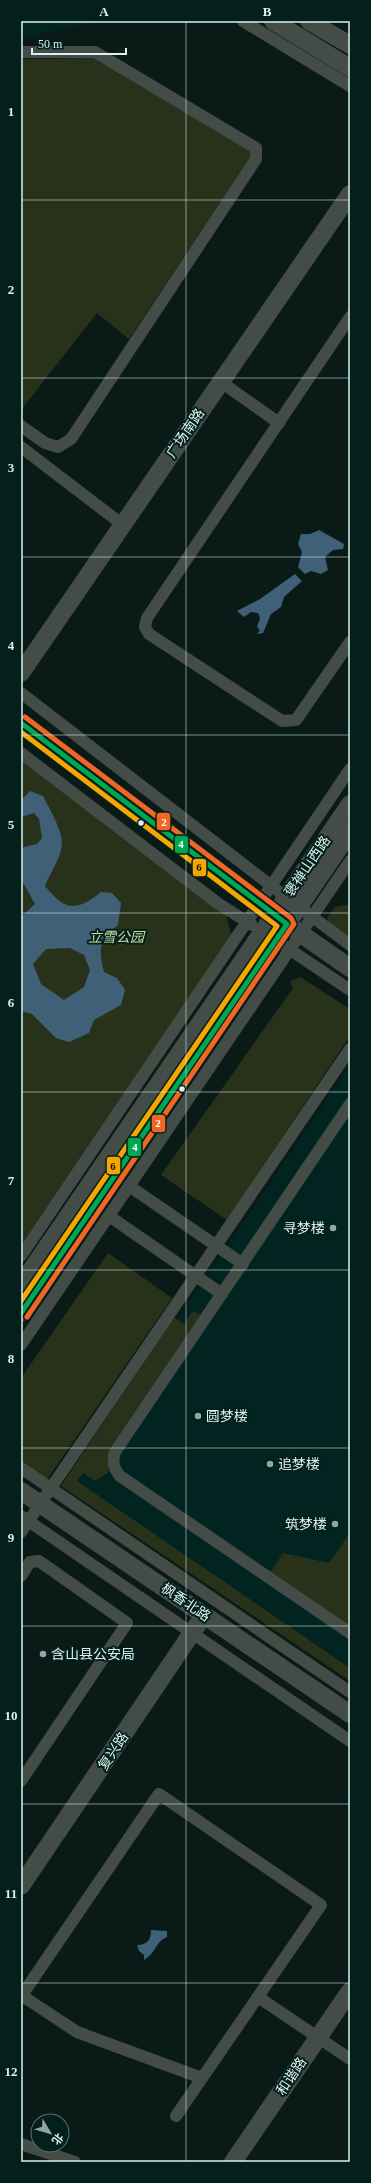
<svg xmlns="http://www.w3.org/2000/svg" width="371" height="2183" font-family="'Times New Roman','Noto Sans SC',serif">
	<rect width="100%" height="100%" fill="#091a17"/>
	<g fill="#012421">
		<polygon points="21,21 99,21 21,39"/>
		<polygon points="350,1065 350,1668 70,1477"/>
	</g>
	<g fill="#28321b">
		<polygon points="93,58 253,153 129,339 97,313 21,410 21,59"/>
		<polygon points="21,749 222,898 232,937 21,1245"/>
		<polygon points="350,901 350,940 331,927 327,918 335,907 347,905"/>
		<polygon points="300,977 350,1009 350,1036 227,1220 161,1175 293,988 290,981"/>
		<polygon points="108,1253 172,1298 46,1481 21,1464 21,1378"/>
		<polygon points="193,1311 200,1315 110,1449 107,1460 109,1472 95,1481 83,1473 77,1481 350,1668 350,1681 61,1486 174,1317 184,1324"/>
		<polygon points="350,1533 350,1627 270,1572 283,1553 329,1563"/>
	</g>
	<g fill="#406077" fill-rule="evenodd">
		<polygon points="319,530 344,544 343,549 333,550 325,557 328,570 321,574 311,571 305,574 298,567 302,552 298,544 301,534 310,534"/>
		<polygon points="295,574 302,581 284,597 281,607 271,614 263,633 257,634 260,630 257,627 260,618 258,613 251,612 244,617 237,611 260,599"/>
		<path d="M30 791 43 796C49 808 61 828 62 842 62 857 50 873 45 886 65 911 76 912 101 892L112 893 121 903 118 925C99 941 98 948 104 972L117 978 125 990 121 1005 94 1020 89 1033 69 1042 56 1038 32 1014 21 1011V917L35 904 21 879V848L37 844 42 838 39 819 34 813 21 817V800ZM70 948 84 955 90 970 84 987 64 1000 41 984 33 964 46 949Z"/>
		<path d="M151 1930 167 1931V1937C155 1942 157 1952 144 1960V1955L139 1951 137 1945C147 1945 151 1940 151 1930Z"/>
	</g>
	<g fill="none" stroke-linecap="round" stroke-linejoin="round">
		<g stroke="#444c48" stroke-width="12">
			<polyline points="243,21 350,86"/>
			<polyline points="21,52 95,52 256,148 256,159 71,439 58,447 45,443 21,426"/>
			<polyline points="350,317 147,618 145,627 149,634 282,721 296,720 350,642"/>
			<polyline points="221,382 279,423"/>
			<polyline points="21,447 123,525"/>
			<polyline points="21,693 291,901"/>
			<polyline points="21,753 216,902 252,925"/>
			<polyline points="306,912 350,945"/>
			<polyline points="283,945 350,990"/>
			<path d="M350 1104 115 1452C112 1462 113 1467 120 1476L350 1633"/>
			<polyline points="129,1186 243,1264"/>
			<polyline points="109,1216 222,1294"/>
			<polyline points="21,1256 350,769"/>
			<polyline points="21,1345 350,861"/>
			<polyline points="21,1468 350,1692"/>
			<polyline points="21,1516 350,1741"/>
			<polyline points="21,1532 350,1049"/>
			<polyline points="21,1576 30,1562 39,1561 127,1623 21,1781"/>
			<polyline points="21,1995 77,2032 202,2078"/>
			<polyline points="22,1995 159,1794 321,1905 176,2116"/>
			<polyline points="258,1997 350,2059"/>
			<polyline points="21,2144 75,2162"/>
		</g>
		<g stroke="#444c47" stroke-width="18">
			<polyline points="273,21 350,68"/>
			<polyline points="309,21 350,45"/>
			<polyline points="21,673 350,194"/>
			<polyline points="21,723 258,904 350,968"/>
			<polyline points="21,1285 350,804"/>
			<polyline points="21,1313 350,832"/>
			<polyline points="21,1491 350,1714"/>
			<polyline points="21,1886 204,1615"/>
			<polyline points="233,2162 350,1991"/>
		</g>
		<defs>
			<polyline id="bus-1" points="21,723 287,924 21,1313"/>
			<polyline id="bus-2" points="21,732 277,926 21,1301"/>
			<polyline id="bus-3" points="25,717 291,918 294,924 27,1317"/>
		</defs>
		<use href="#bus-1" stroke="#03201c" stroke-width="8"/>
		<use href="#bus-2" stroke="#03201c" stroke-width="8"/>
		<use href="#bus-3" stroke="#03201c" stroke-width="8"/>
		<use href="#bus-1" stroke="#00a651" stroke-width="5"/>
		<use href="#bus-2" stroke="#f7a600" stroke-width="5"/>
		<use href="#bus-3" stroke="#f26522" stroke-width="5"/>
	</g>
	<path fill="none" stroke="#dcf1ed" stroke-width="1" stroke-opacity="0.55" d="M186 21V2162M21 200H350M21 378H350M21 557H350M21 735H350M21 913H350M21 1092H350M21 1270H350M21 1448H350M21 1626H350M21 1804H350M21 1983H350"/>
	<g fill="#dcf1ed" stroke="#03201c" stroke-width="1.5">
		<circle cx="141" cy="823" r="3.5"/>
		<circle cx="182" cy="1089" r="3.5"/>
	</g>
	<g fill="#92a6a2" stroke="#03201c" stroke-width="1.5">
		<circle cx="333" cy="1228" r="4"/>
		<circle cx="198" cy="1416" r="4"/>
		<circle cx="270" cy="1464" r="4"/>
		<circle cx="335" cy="1524" r="4"/>
		<circle cx="43" cy="1654" r="4"/>
	</g>
	<g text-anchor="middle" stroke-width="4" stroke-linejoin="round" paint-order="stroke">
		<g font-size="14" fill="#dcf1ed" stroke="#03201c">
			<text transform="translate(185 433) rotate(-56)" y="5">广场南路</text>
			<text transform="translate(307 866) rotate(-56)" y="5">褒禅山西路</text>
			<text transform="translate(186 1602) rotate(34)" y="5">枫香北路</text>
			<text transform="translate(113 1751) rotate(-56)" y="5">复兴路</text>
			<text transform="translate(291 2076) rotate(-56)" y="5">和谐路</text>
		</g>
		<g font-size="14" font-style="italic" fill="#c8dfa0" stroke="#03201c">
			<text x="116" y="942">立雪公园</text>
		</g>
		<g font-size="14" fill="#dcf1ed" stroke="#03201c" text-anchor="start">
			<text x="325" y="1233" text-anchor="end">寻梦楼</text>
			<text x="206" y="1421">圆梦楼</text>
			<text x="278" y="1469">追梦楼</text>
			<text x="327" y="1529" text-anchor="end">筑梦楼</text>
			<text x="51" y="1659">含山县公安局</text>
		</g>
	</g>
	<g stroke="#03201c" stroke-width="1.5">
		<rect x="156" y="812" width="15" height="19" rx="4" fill="#f26522"/>
		<rect x="174" y="835" width="15" height="19" rx="4" fill="#00a651"/>
		<rect x="192" y="858" width="15" height="19" rx="4" fill="#f7a600"/>
		<rect x="151" y="1114" width="15" height="19" rx="4" fill="#f26522"/>
		<rect x="127" y="1137" width="15" height="20" rx="4" fill="#00a651"/>
		<rect x="106" y="1156" width="15" height="19" rx="4" fill="#f7a600"/>
	</g>
	<g font-size="11" text-anchor="middle" font-weight="bold" fill="#fff">
		<text x="164" y="826">2</text>
		<text x="181" y="848">4</text>
		<text x="158" y="1127">2</text>
		<text x="135" y="1151">4</text>
	</g>
	<g font-size="11" text-anchor="middle" font-weight="bold" fill="#111">
		<text x="199" y="871">6</text>
		<text x="113" y="1170">6</text>
	</g>
	<rect width="371" height="2183" fill="none" stroke="#03201c" stroke-width="44"/>
	<g transform="translate(50 2133) rotate(128)"><circle r="19" fill="#03201c" stroke="#5a7470"/>
	<path d="M0-3L7 15L0 10L-7 15Z" fill="#92a6a2"/>
	<text y="-6" font-size="11" font-weight="bold" text-anchor="middle" fill="#dcf1ed">北</text>
	</g>
	<path d="M32 48v6h94v-6" fill="none" stroke="#dcf1ed" stroke-width="2"/>
	<text x="38" y="48" font-size="12" fill="#dcf1ed" stroke="#03201c" stroke-width="3" paint-order="stroke">50 m</text>
	<rect x="22" y="22" width="327" height="2139" fill="none" stroke="#dcf1ed" stroke-width="1.5"/>
	<g font-size="13" text-anchor="middle" font-weight="bold" fill="#dcf1ed">
		<text x="104" y="16">A</text>
		<text x="267" y="16">B</text>
		<text x="11" y="116">1</text>
		<text x="11" y="294">2</text>
		<text x="11" y="472">3</text>
		<text x="11" y="650">4</text>
		<text x="11" y="829">5</text>
		<text x="11" y="1007">6</text>
		<text x="11" y="1185">7</text>
		<text x="11" y="1363">8</text>
		<text x="11" y="1542">9</text>
		<text x="11" y="1720">10</text>
		<text x="11" y="1898">11</text>
		<text x="11" y="2076">12</text>
	</g>
</svg>
